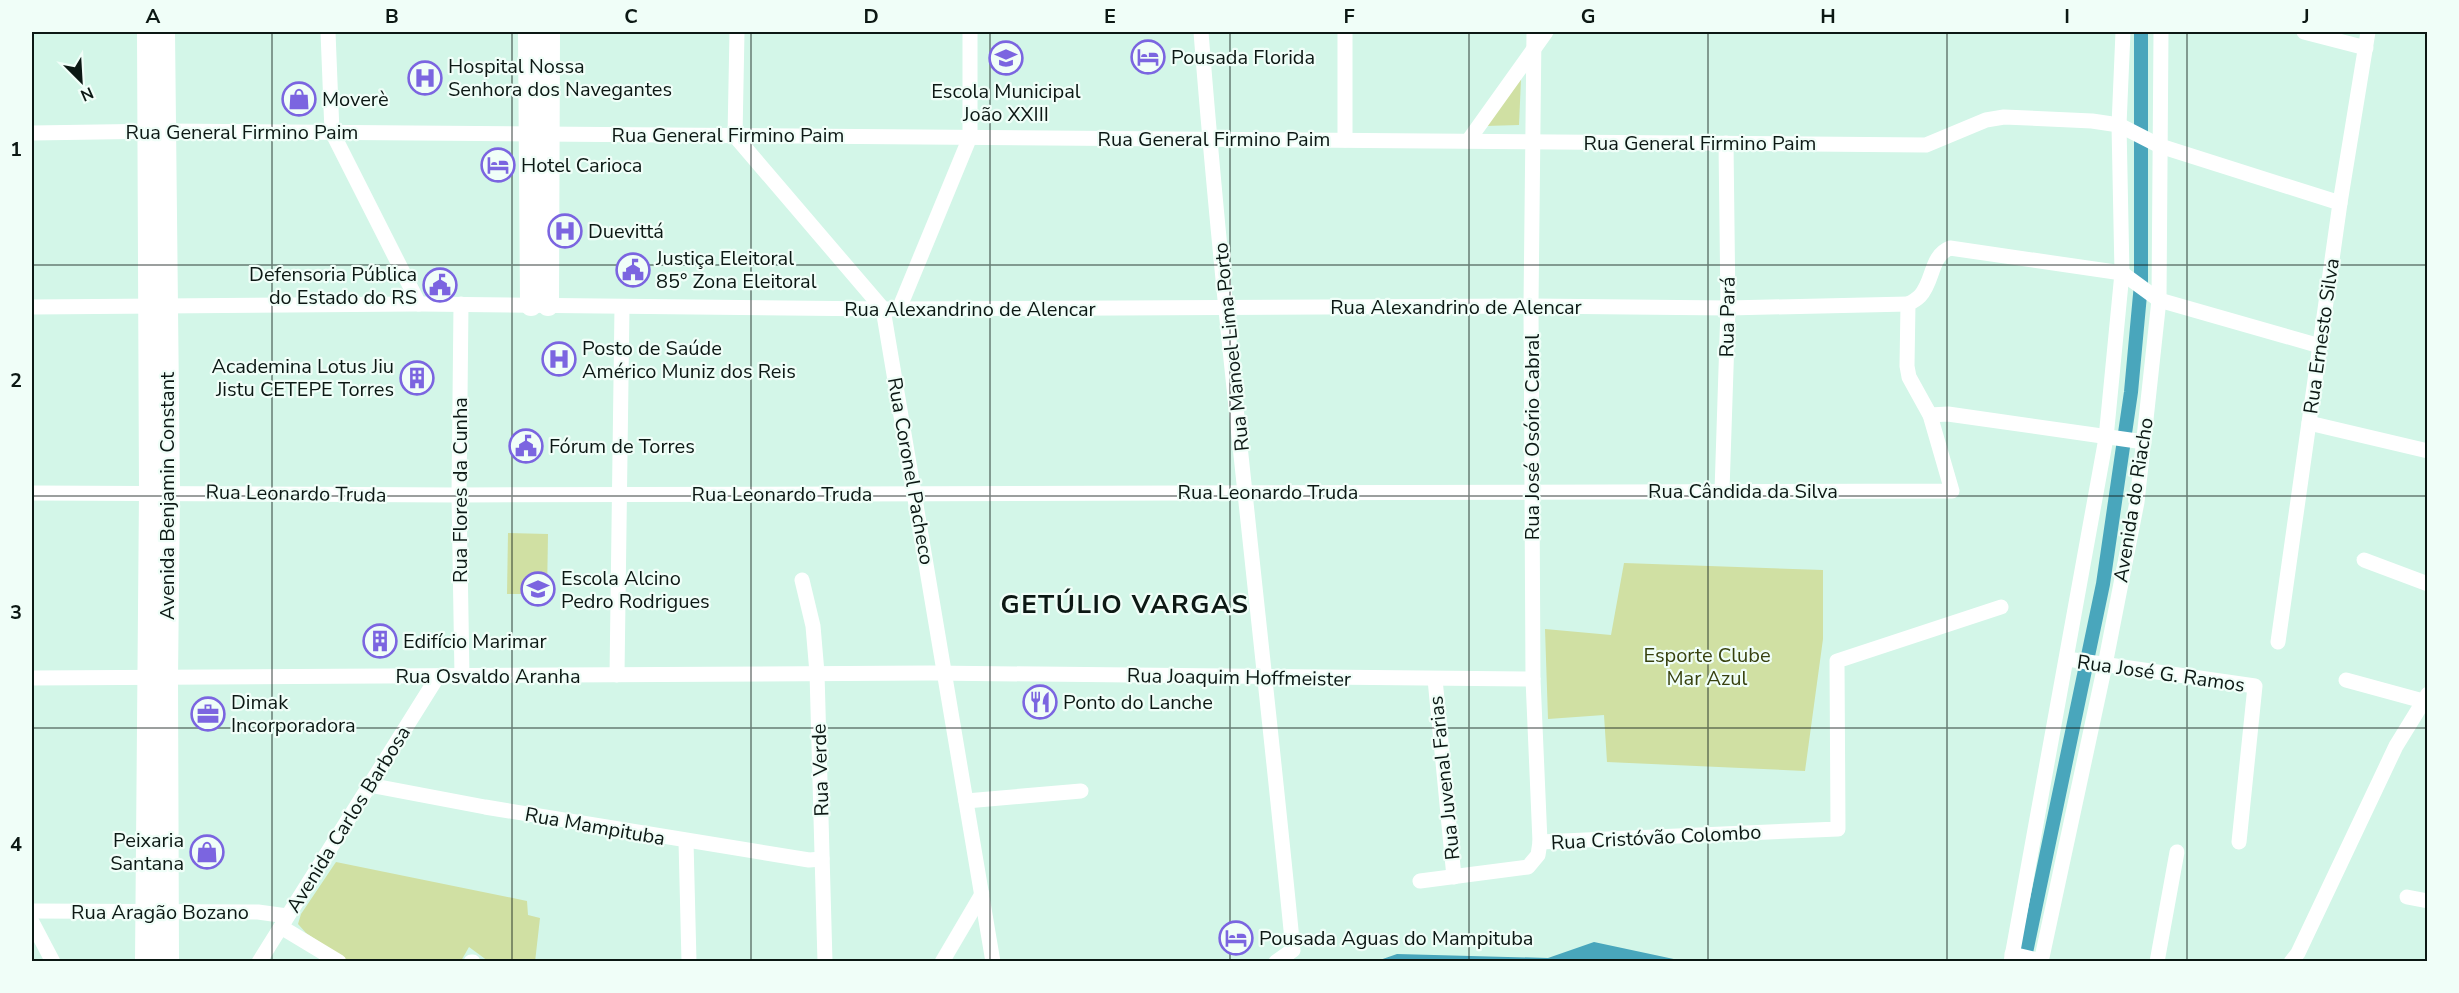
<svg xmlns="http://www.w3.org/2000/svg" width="2459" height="993" font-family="'Nunito Sans',sans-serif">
	<rect width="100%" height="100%" fill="#d3f6e8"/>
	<g fill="#d0e0a3">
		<polygon points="1521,79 1519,125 1486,126"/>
		<polygon points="508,533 548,534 547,594 507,594"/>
		<polygon points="1624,563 1823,570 1823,639 1805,771 1607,762 1604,715 1548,719 1545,629 1611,635"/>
		<polygon points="336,862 527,901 528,915 540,918 535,962 488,961 469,947 461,961 348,961 306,933 298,924 301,914"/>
	</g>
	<polygon fill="#49a6bc" points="1594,942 1683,961 1377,961 1397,954 1548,958"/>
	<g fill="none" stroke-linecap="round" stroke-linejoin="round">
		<polyline stroke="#49a6bc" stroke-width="14" points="2024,962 2103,584 2131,392 2141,284 2141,32"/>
		<g stroke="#fff" stroke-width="15">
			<polyline points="328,32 332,132 419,304"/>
			<polyline points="737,32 735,136 883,309 993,962"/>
			<path d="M1201 32C1225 338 1263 644 1293 950L1276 962"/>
			<polyline points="1345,32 1345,140"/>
			<polyline points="1534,32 1531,306 1533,679 1540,842"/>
			<polyline points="2304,32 2366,48"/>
			<polyline points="32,133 165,131 1926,145 1986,120 2004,117 2092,121 2119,125 2160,146 2340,203"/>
			<polyline points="1468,141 1546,32"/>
			<polyline points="461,304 459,495 462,676"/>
			<polyline points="32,307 419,304 883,309 1531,306 1728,308 1908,304"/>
			<polyline points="899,309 970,137 970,32"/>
			<polyline points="1930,415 1948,414 2144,442"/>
			<polyline points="2309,423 2428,451"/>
			<polyline points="1722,491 1728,308 1726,143"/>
			<path d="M32 493 459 495 1952 491 1930 415 1909 377 1907 366 1908 304C1912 302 1917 299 1920 296 1934 281 1930 256 1950 248L2122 273 2159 300 2320 346"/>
			<polyline points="2364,560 2428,584"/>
			<polyline points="802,580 813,626 817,673 825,962"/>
			<polyline points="2278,642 2340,203 2368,32"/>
			<polyline points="2067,659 2255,686 2239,842"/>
			<polyline points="617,675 622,307"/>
			<polyline points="32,678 930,673 1533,679"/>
			<polyline points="1435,679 1454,877"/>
			<polyline points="2346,680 2423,701"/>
			<polyline points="369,785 485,807 809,860 822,859"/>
			<polyline points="966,801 1081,791"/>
			<polyline points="686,841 689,962"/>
			<polyline points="1420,881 1528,867 1538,855 1540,842 1838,829 1837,661 2001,607"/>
			<polyline points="2407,897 2428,901"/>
			<polyline points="32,911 258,912 287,916"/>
			<polyline points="32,922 53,962"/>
			<polyline points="281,927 339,962"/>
			<polyline points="2012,954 2041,961"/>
			<polyline points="259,962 438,676"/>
			<polyline points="471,962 473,962"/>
			<polyline points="942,962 982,894"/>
			<polyline points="2011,962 2106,438 2122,273 2119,125 2123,32"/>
			<polyline points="2041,962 2105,665 2137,502 2159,300 2161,32"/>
			<polyline points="2157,962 2177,852"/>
			<polyline points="2291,962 2298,953 2396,746 2428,694"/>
		</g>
		<g stroke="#fff" stroke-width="22">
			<polyline points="164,32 169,492 167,678 168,962"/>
			<polyline points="529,32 531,305"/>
			<polyline points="548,305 549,32"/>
			<polyline points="146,962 150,492 148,32"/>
		</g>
	</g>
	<path fill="none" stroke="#0c1814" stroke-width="1.5" stroke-opacity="0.55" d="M272 32V962M512 32V962M751 32V962M990 32V962M1230 32V962M1469 32V962M1708 32V962M1947 32V962M2187 32V962M32 265H2428M32 496H2428M32 728H2428"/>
	<defs>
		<symbol id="hotel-ring" viewBox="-11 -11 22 22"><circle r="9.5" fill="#f0fef8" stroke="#7b65e0" stroke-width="1.5"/><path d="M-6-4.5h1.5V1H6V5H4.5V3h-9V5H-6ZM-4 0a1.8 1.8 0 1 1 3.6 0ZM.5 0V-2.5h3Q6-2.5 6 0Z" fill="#7b65e0"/></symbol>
		<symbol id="school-ring" viewBox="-11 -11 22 22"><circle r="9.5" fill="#f0fef8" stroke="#7b65e0" stroke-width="1.5"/><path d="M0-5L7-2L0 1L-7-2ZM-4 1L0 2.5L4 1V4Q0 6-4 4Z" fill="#7b65e0"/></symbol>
		<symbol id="hospital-ring" viewBox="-11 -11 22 22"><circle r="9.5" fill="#f0fef8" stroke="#7b65e0" stroke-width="1.5"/><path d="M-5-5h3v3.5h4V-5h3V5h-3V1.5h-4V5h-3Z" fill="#7b65e0"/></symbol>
		<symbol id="shop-ring" viewBox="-11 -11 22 22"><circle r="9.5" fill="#f0fef8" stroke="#7b65e0" stroke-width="1.5"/><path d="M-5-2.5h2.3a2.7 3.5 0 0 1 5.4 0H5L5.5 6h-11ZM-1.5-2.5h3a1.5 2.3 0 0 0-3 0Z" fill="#7b65e0"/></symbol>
		<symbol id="civic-ring" viewBox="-11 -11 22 22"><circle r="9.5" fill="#f0fef8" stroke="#7b65e0" stroke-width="1.5"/><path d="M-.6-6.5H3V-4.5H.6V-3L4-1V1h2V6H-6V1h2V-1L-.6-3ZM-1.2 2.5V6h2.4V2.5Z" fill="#7b65e0"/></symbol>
		<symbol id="building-ring" viewBox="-11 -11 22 22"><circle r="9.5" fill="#f0fef8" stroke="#7b65e0" stroke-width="1.5"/><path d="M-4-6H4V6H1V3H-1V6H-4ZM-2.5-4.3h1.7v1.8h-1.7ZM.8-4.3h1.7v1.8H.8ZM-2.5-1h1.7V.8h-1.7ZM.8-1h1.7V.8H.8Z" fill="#7b65e0"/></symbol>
		<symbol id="restaurant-ring" viewBox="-11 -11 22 22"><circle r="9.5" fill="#f0fef8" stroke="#7b65e0" stroke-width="1.5"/><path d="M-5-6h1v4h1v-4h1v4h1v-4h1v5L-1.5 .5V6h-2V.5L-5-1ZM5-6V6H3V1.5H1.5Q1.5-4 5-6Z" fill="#7b65e0"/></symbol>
		<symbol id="office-ring" viewBox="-11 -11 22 22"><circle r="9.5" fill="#f0fef8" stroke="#7b65e0" stroke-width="1.5"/><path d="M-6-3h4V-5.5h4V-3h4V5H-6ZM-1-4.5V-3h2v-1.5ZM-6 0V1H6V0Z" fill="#7b65e0"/></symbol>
	</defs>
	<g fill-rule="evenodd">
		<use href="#hotel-ring" x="1129" y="38" width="38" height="38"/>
		<use href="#school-ring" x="987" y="39" width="38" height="38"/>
		<use href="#hospital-ring" x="406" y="59" width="38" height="38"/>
		<use href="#shop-ring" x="280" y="80" width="38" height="38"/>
		<use href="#hotel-ring" x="479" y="146" width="38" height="38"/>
		<use href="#hospital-ring" x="546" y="212" width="38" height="38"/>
		<use href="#civic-ring" x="614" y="251" width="38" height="38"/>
		<use href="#civic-ring" x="421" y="266" width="38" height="38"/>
		<use href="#hospital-ring" x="540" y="340" width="38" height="38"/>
		<use href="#building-ring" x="398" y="359" width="38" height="38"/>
		<use href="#civic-ring" x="507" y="427" width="38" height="38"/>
		<use href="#school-ring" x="519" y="570" width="38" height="38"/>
		<use href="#building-ring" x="361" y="622" width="38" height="38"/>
		<use href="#restaurant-ring" x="1021" y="683" width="38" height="38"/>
		<use href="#office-ring" x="189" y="695" width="38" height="38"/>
		<use href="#shop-ring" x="188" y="833" width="38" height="38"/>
		<use href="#hotel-ring" x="1217" y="919" width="38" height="38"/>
	</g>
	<g text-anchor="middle" stroke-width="4.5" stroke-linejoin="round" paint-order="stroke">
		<g font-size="20" fill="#0c1814" stroke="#f0fef8" text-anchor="start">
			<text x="1171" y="64">Pousada Florida</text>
			<text x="448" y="73">Hospital Nossa<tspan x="448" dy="23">Senhora dos Navegantes</tspan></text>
			<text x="1006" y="98" text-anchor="middle">Escola Municipal<tspan x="1006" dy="23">João XXIII</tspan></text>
			<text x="322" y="106">Moverè</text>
			<text x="521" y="172">Hotel Carioca</text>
			<text x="588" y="238">Duevittá</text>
			<text x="656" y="265">Justiça Eleitoral<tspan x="656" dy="23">85° Zona Eleitoral</tspan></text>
			<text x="417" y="281" text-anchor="end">Defensoria Pública<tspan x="417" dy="23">do Estado do RS</tspan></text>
			<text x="582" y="355">Posto de Saúde<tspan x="582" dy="23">Américo Muniz dos Reis</tspan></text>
			<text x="394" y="373" text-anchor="end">Academina Lotus Jiu<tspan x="394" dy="23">Jistu CETEPE Torres</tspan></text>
			<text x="549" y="453">Fórum de Torres</text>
			<text x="561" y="585">Escola Alcino<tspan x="561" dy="23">Pedro Rodrigues</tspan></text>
			<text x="403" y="648">Edifício Marimar</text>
			<text x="231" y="709">Dimak<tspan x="231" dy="23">Incorporadora</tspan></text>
			<text x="1063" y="709">Ponto do Lanche</text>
			<text x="184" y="847" text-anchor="end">Peixaria<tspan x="184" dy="23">Santana</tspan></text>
			<text x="1259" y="945">Pousada Aguas do Mampituba</text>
		</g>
		<g font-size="20" fill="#0c1814" stroke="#f0fef8">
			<text x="242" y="139">Rua General Firmino Paim</text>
			<text x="728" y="142">Rua General Firmino Paim</text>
			<text x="1214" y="146">Rua General Firmino Paim</text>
			<text x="1700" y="150">Rua General Firmino Paim</text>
			<text x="1456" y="314">Rua Alexandrino de Alencar</text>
			<text x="970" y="316">Rua Alexandrino de Alencar</text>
			<text transform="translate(1727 317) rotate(-89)" y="7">Rua Pará</text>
			<text transform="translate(2321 336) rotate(-82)" y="7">Rua Ernesto Silva</text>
			<text transform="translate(1231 347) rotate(-96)" y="7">Rua Manoel Lima Porto</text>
			<text transform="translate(1532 437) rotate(-90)" y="7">Rua José Osório Cabral</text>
			<text transform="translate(911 471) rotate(80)" y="7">Rua Coronel Pacheco</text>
			<text transform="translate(460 490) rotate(-90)" y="7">Rua Flores da Cunha</text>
			<text x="1743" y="498">Rua Cândida da Silva</text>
			<text x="1268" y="499">Rua Leonardo Truda</text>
			<text transform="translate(296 493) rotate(1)" y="7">Rua Leonardo Truda</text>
			<text x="782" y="501">Rua Leonardo Truda</text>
			<text transform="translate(167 496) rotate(-90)" y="7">Avenida Benjamin Constant</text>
			<text transform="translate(2133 500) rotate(-81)" y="7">Avenida do Riacho</text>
			<text transform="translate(2161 673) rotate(8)" y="7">Rua José G. Ramos</text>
			<text x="488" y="683">Rua Osvaldo Aranha</text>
			<text transform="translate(1239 677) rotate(1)" y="7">Rua Joaquim Hoffmeister</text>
			<text transform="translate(820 770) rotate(-92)" y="7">Rua Verde</text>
			<text transform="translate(1444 778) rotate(-96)" y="7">Rua Juvenal Farias</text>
			<text transform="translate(348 819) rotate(-58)" y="7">Avenida Carlos Barbosa</text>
			<text transform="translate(595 826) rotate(10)" y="7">Rua Mampituba</text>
			<text transform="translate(1656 837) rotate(-3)" y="7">Rua Cristóvão Colombo</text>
			<text x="160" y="919">Rua Aragão Bozano</text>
		</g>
		<g font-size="20" fill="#37410e" stroke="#f0fef8">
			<text x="1707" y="662">Esporte Clube<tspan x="1707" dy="23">Mar Azul</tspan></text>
		</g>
		<g font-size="26" font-weight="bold" letter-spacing="1.5" fill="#0c1814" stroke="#f0fef8">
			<text x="1125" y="613">GETÚLIO VARGAS</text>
		</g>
	</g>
	<rect width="2459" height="993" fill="none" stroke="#f0fef8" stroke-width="66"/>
	<g transform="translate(81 81) rotate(156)" stroke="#f0fef8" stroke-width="4.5" paint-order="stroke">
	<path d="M0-4.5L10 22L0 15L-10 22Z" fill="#0c1814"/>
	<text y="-9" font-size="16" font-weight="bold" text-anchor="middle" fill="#0c1814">N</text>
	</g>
	<rect x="33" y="33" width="2393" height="927" fill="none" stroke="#0c1814" stroke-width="2"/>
	<g font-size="20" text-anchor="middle" font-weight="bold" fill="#0c1814">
		<text x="153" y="23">A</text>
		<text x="392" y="23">B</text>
		<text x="631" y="23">C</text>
		<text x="871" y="23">D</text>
		<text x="1110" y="23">E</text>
		<text x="1349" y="23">F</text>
		<text x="1588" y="23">G</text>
		<text x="1828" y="23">H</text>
		<text x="2067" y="23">I</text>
		<text x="2306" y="23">J</text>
		<text x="16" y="156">1</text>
		<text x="16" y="387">2</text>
		<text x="16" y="619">3</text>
		<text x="16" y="851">4</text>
	</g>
</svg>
